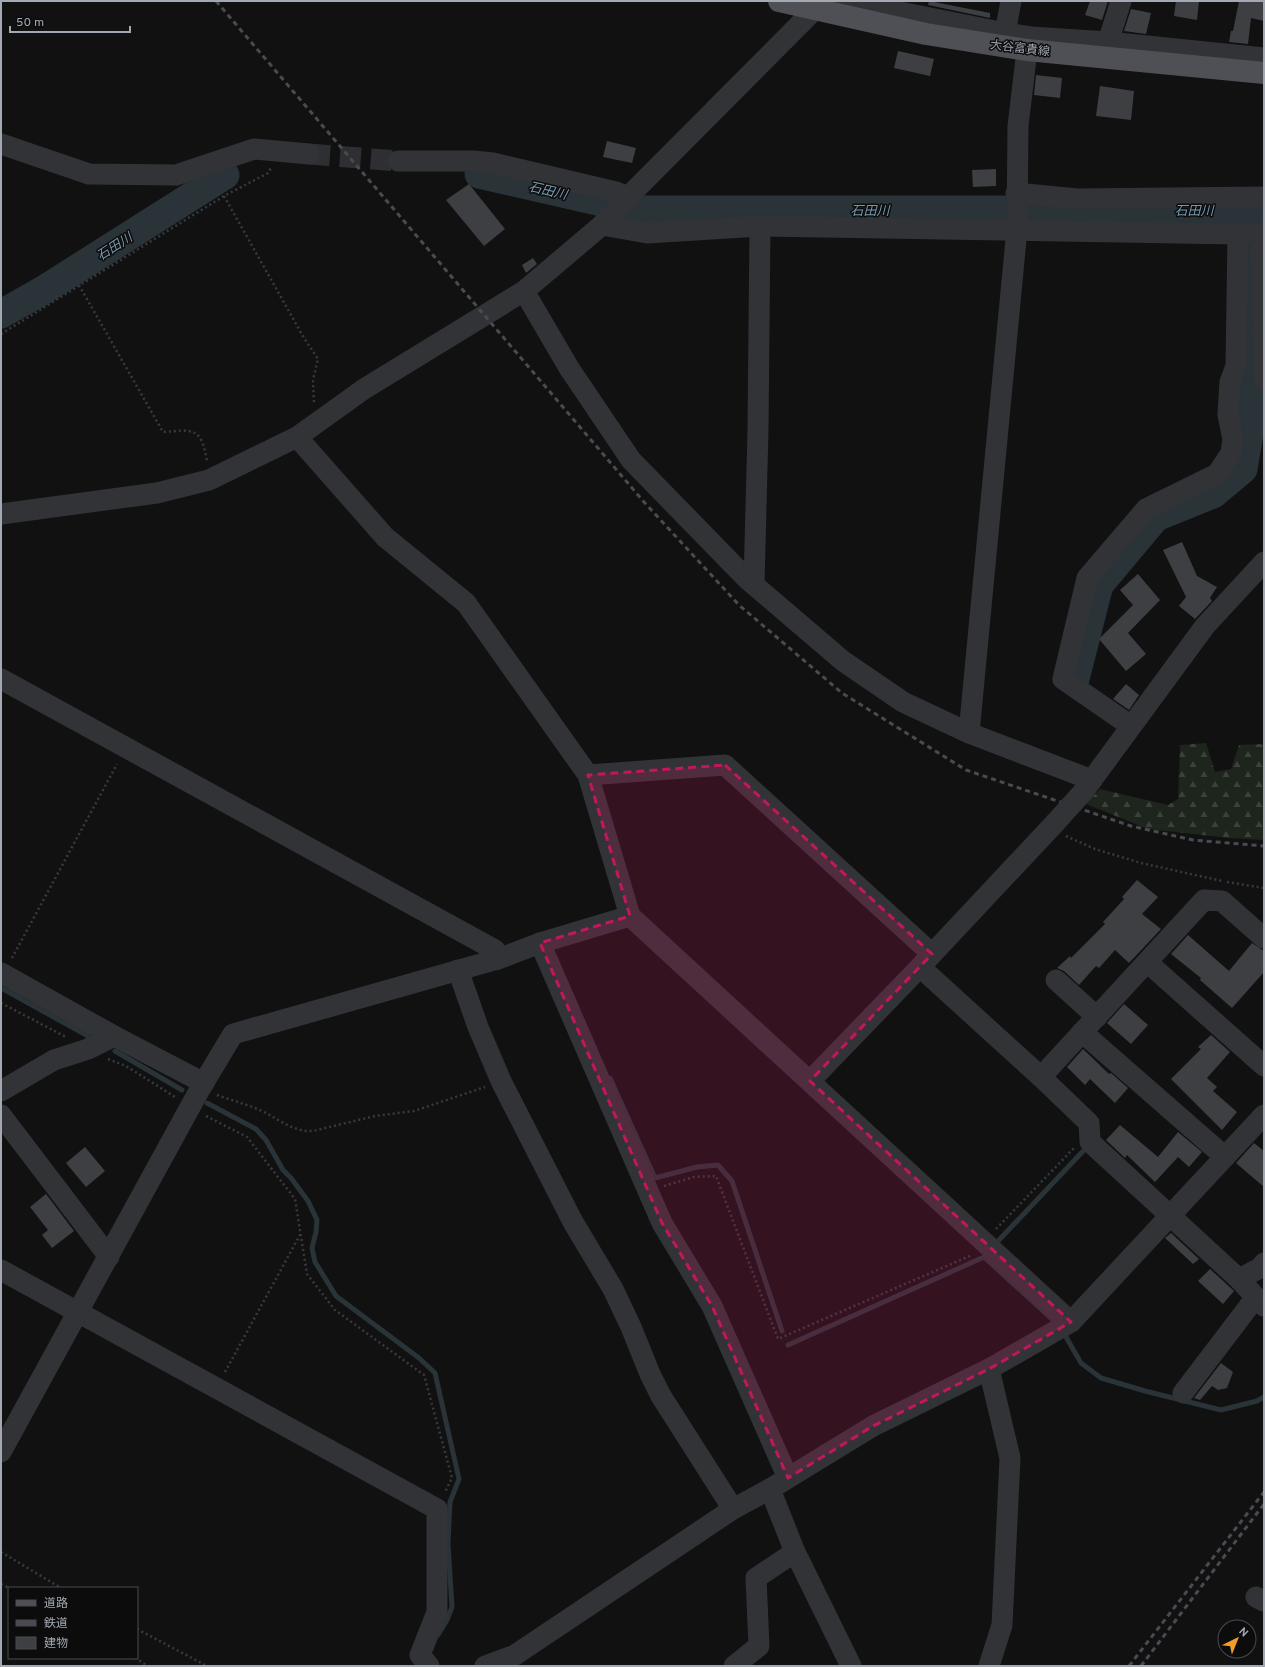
<svg xmlns="http://www.w3.org/2000/svg" width="1265" height="1667" font-family="Overpass,'Noto Sans JP',sans-serif">
	<defs>
		<pattern id="forest-firs" width="22" height="20" patternUnits="userSpaceOnUse"><rect width="22" height="20" fill="#1d251d"/><path d="M5 1l3.5 6h-7zM16 11l3.5 6h-7z" fill="#3b423b"/></pattern>
	</defs>
	<rect width="100%" height="100%" fill="#111112"/>
	<polygon fill="url(#forest-firs)" points="1206,743 1215,772 1231,769 1239,745 1264,744 1264,840 1229,838 1148,829 1086,804 1100,789 1168,805 1178,799 1180,745"/>
	<g fill="none" stroke-linecap="round" stroke-linejoin="round">
		<g stroke="#293338" stroke-width="5">
			<polyline points="1,988 88,1036"/>
			<polyline points="115,1051 182,1090"/>
			<polyline points="610,1078 655,1178 697,1167 718,1165 732,1181 782,1331"/>
			<polyline points="207,1103 256,1129 266,1140 283,1170 291,1178 308,1201 317,1220 316,1232 312,1248 315,1262 336,1296 419,1358 435,1373 459,1479 450,1502 448,1544 452,1607 447,1620 438,1635"/>
			<polyline points="999,1240 1086,1148"/>
			<polyline points="1066,1337 1081,1363 1101,1378 1145,1391 1221,1410 1257,1401 1264,1397"/>
			<polyline points="788,1345 984,1257 1053,1320"/>
		</g>
		<g stroke="#293338" stroke-width="29">
			<polyline points="479,174 637,210 1264,210"/>
			<polyline points="1,314 42,291 225,175"/>
			<polyline points="1075,679 1099,585 1156,517 1213,494 1243,469 1251,421 1248,242"/>
		</g>
	</g>
	<g fill="#3d3f42">
		<polygon points="929,1 990,13 990,18 928,5"/>
		<polygon points="1090,1 1108,1 1102,20 1085,15"/>
		<polygon points="1176,1 1199,1 1197,20 1174,16"/>
		<polygon points="1239,1 1264,1 1264,21 1251,18 1248,44 1229,42 1231,31 1233,31"/>
		<polygon points="1131,9 1151,13 1146,34 1124,31"/>
		<polygon points="898,51 934,59 930,76 894,68"/>
		<polygon points="1036,75 1062,78 1060,98 1034,95"/>
		<polygon points="1100,86 1134,91 1131,120 1096,116"/>
		<polygon points="607,141 636,148 632,163 603,157"/>
		<polygon points="996,169 996,186 973,187 972,170"/>
		<polygon points="469,184 505,229 484,246 446,200"/>
		<polygon points="533,258 537,264 526,273 522,265"/>
		<polygon points="1182,542 1197,576 1217,587 1210,598 1212,601 1195,619 1179,606 1186,597 1163,550"/>
		<polygon points="1138,574 1160,600 1128,633 1146,654 1126,671 1099,639 1133,605 1120,590"/>
		<polygon points="1126,684 1139,695 1129,710 1113,699"/>
		<polygon points="1137,880 1158,897 1142,914 1161,929 1129,963 1115,950 1099,968 1096,966 1079,985 1064,971 1057,968 1070,956 1071,958 1105,924 1103,922 1124,899 1122,897"/>
		<polygon points="1188,935 1229,971 1252,943 1264,951 1264,972 1232,1008 1200,980 1201,978 1171,954"/>
		<polygon points="1124,1004 1148,1025 1131,1044 1107,1023"/>
		<polygon points="1211,1035 1230,1052 1207,1078 1217,1087 1213,1091 1237,1112 1222,1130 1171,1079 1201,1049 1198,1047"/>
		<polygon points="1083,1049 1109,1074 1111,1073 1128,1088 1115,1103 1090,1079 1085,1085 1067,1067"/>
		<polygon points="1120,1125 1158,1157 1178,1132 1202,1152 1189,1167 1178,1157 1155,1182 1127,1155 1125,1158 1106,1140"/>
		<polygon points="1254,1143 1264,1151 1264,1187 1236,1163"/>
		<polygon points="85,1147 105,1171 86,1187 66,1163"/>
		<polygon points="46,1194 74,1231 52,1248 42,1235 48,1230 30,1207"/>
		<polygon points="1171,1233 1199,1259 1193,1264 1165,1238"/>
		<polygon points="1210,1269 1234,1291 1223,1304 1198,1281"/>
		<polygon points="1221,1363 1233,1372 1227,1388 1218,1390 1212,1386 1200,1400 1194,1398"/>
	</g>
	<g fill="none" stroke-linecap="round" stroke-linejoin="round">
		<polyline stroke="#2e2f32" stroke-width="21" stroke-dasharray="21 10" stroke-linecap="butt" points="309,154 398,161"/>
		<g stroke="#383a3e" stroke-width="2.5" stroke-dasharray="2 3" stroke-linecap="butt">
			<polyline points="224,196 304,338 318,359 313,380 314,403"/>
			<path d="M79 285 163 432C193 430 201 426 207 461"/>
			<polyline points="1,334 224,196 268,173 271,168"/>
			<polyline points="1066,836 1095,849 1141,863 1222,881"/>
			<polyline points="1227,882 1264,888"/>
			<polyline points="12,958 117,764"/>
			<polyline points="1,1003 66,1037"/>
			<polyline points="108,1059 126,1066 175,1097"/>
			<path d="M217 1095C233 1101 250 1105 264 1112 281 1121 294 1132 313 1131L375 1116 414 1111 485 1087"/>
			<polyline points="206,1116 247,1137 295,1199 307,1274 335,1310 424,1375 452,1478 445,1492"/>
			<polyline points="664,1186 694,1177 716,1176 778,1339 972,1255"/>
			<polyline points="996,1229 1074,1148"/>
			<polyline points="225,1372 301,1233"/>
			<polyline points="1,1552 61,1588"/>
			<polyline points="1,1584 9,1588"/>
			<polyline points="137,1629 207,1666"/>
			<polyline points="135,1658 148,1666"/>
		</g>
		<g stroke="#323337" stroke-width="21">
			<polyline points="845,1 1005,33 1031,37 1108,42 1264,58"/>
			<polyline points="815,9 628,197 602,225 647,233 760,226 1238,234 1264,233"/>
			<polyline points="1005,33 1011,1"/>
			<polyline points="1027,50 1018,126 1017,229 969,733 1092,780"/>
			<polyline points="1107,57 1108,42 1121,1"/>
			<polyline points="1,144 89,174 176,175 254,149 309,154"/>
			<polyline points="398,161 473,161 493,163 616,192 628,197"/>
			<polyline points="1016,193 1077,199 1264,197"/>
			<polyline points="1261,233 1264,379"/>
			<polyline points="524,291 569,368 631,460 747,579 843,661 903,702 969,733"/>
			<polyline points="297,437 385,537 466,603 588,775 630,916 1071,1322"/>
			<polyline points="1,514 157,493 209,480 297,437 364,389 524,291 602,225"/>
			<polyline points="754,584 758,430 760,226"/>
			<polyline points="1,679 495,950 498,959"/>
			<polyline points="1131,726 1063,679 1087,578 1146,509 1217,474 1231,453 1233,439 1228,415 1230,382 1236,366 1238,234"/>
			<polyline points="588,775 725,765 932,954"/>
			<polyline points="1083,792 1205,626 1264,562"/>
			<polyline points="540,943 662,1223 712,1306 788,1478"/>
			<polyline points="1147,962 1264,1066"/>
			<polyline points="920,967 1041,1077 1089,1123 1090,1142 1239,1279 1264,1306"/>
			<polyline points="458,970 478,1027 501,1081 573,1222 613,1289 631,1327 650,1374 661,1396 733,1509"/>
			<polyline points="1,973 114,1036 204,1083"/>
			<polyline points="1056,980 1097,1017"/>
			<polyline points="1082,1032 1225,1157"/>
			<polyline points="1041,1077 1204,900 1222,901 1264,938"/>
			<polyline points="810,1081 920,967 1055,823"/>
			<polyline points="1,1091 54,1060 88,1049 114,1036"/>
			<polyline points="1,1115 109,1257"/>
			<polyline points="1,1270 437,1509 437,1612 420,1655 429,1666"/>
			<polyline points="1239,1279 1260,1268 1264,1263"/>
			<polyline points="989,1369 1010,1458 1002,1625 989,1666"/>
			<polyline points="1183,1393 1256,1297"/>
			<polyline points="1,1452 200,1089 233,1034 498,959 540,943 630,916"/>
			<polyline points="770,1489 795,1552 851,1666"/>
			<polyline points="1256,1597 1264,1601"/>
			<polyline points="485,1666 515,1655 733,1509 770,1489 873,1426 989,1369 1071,1322 1264,1115"/>
			<polyline points="734,1666 759,1646 756,1578 795,1552"/>
		</g>
		<polyline stroke="#4e5056" stroke-width="22" points="779,1 926,34 1027,50 1264,73"/>
		<g stroke="#494b50" stroke-width="3" stroke-dasharray="5 4" stroke-linecap="butt">
			<polyline points="216,1 644,502 739,605 842,693 966,770 1131,826 1193,840 1264,846"/>
			<polyline points="1129,1666 1264,1492"/>
			<polyline points="1141,1666 1264,1504"/>
		</g>
		<polyline stroke="#323337" stroke-width="21" points="1055,823 1083,792"/>
	</g>
	<path fill="#c2185b" fill-opacity="0.2" stroke="#c2185b" stroke-width="3" stroke-dasharray="8 5" stroke-linejoin="round" d="M725 765 932 954 810 1081 1071 1322 989 1369 873 1426 788 1478 712 1306 662 1223 540 943 630 916 588 775Z"/>
	<g text-anchor="middle" stroke-width="3" stroke-linejoin="round" paint-order="stroke">
		<g font-size="12" fill="#a2a9b3" stroke="#0c0c0d">
			<text transform="translate(1020 48) rotate(7)" y="4">大谷富貴線</text>
		</g>
		<g font-size="13" font-style="italic" fill="#789aaf" stroke="#0c0c0d">
			<text transform="translate(548 190) rotate(13)" y="5">石田川</text>
			<text x="870" y="215">石田川</text>
			<text x="1194" y="215">石田川</text>
			<text transform="translate(114 246) rotate(-33)" y="5">石田川</text>
		</g>
	</g>
	<rect width="1265" height="1667" fill="none" stroke="#a2a9b3" stroke-width="4"/>
	<rect x="8" y="1587" width="130" height="72" fill="#0c0c0d" stroke="#484b4f"/>
	<rect x="16" y="1600" width="20" height="6" fill="#4e5056" stroke="#484b4f"/>
	<text x="44" y="1607" font-size="12" fill="#a2a9b3">道路</text>
	<rect x="16" y="1620" width="20" height="6" fill="#494b50" stroke="#484b4f"/>
	<text x="44" y="1627" font-size="12" fill="#a2a9b3">鉄道</text>
	<rect x="16" y="1637" width="20" height="12" fill="#3d3f42" stroke="#484b4f"/>
	<text x="44" y="1647" font-size="12" fill="#a2a9b3">建物</text>
	<g transform="translate(1237 1639) rotate(43)"><circle r="19" fill="#0c0c0d" stroke="#484b4f"/>
	<path d="M0-3L7 15L0 10L-7 15Z" fill="#f09c2b"/>
	<text y="-6" font-size="11" font-weight="bold" text-anchor="middle" fill="#a2a9b3">N</text>
	</g>
	<path d="M10 26v6h120v-6" fill="none" stroke="#a2a9b3" stroke-width="2"/>
	<text x="16" y="26" font-size="12" fill="#a2a9b3" stroke="#0c0c0d" stroke-width="3" paint-order="stroke">50 m</text>
</svg>
